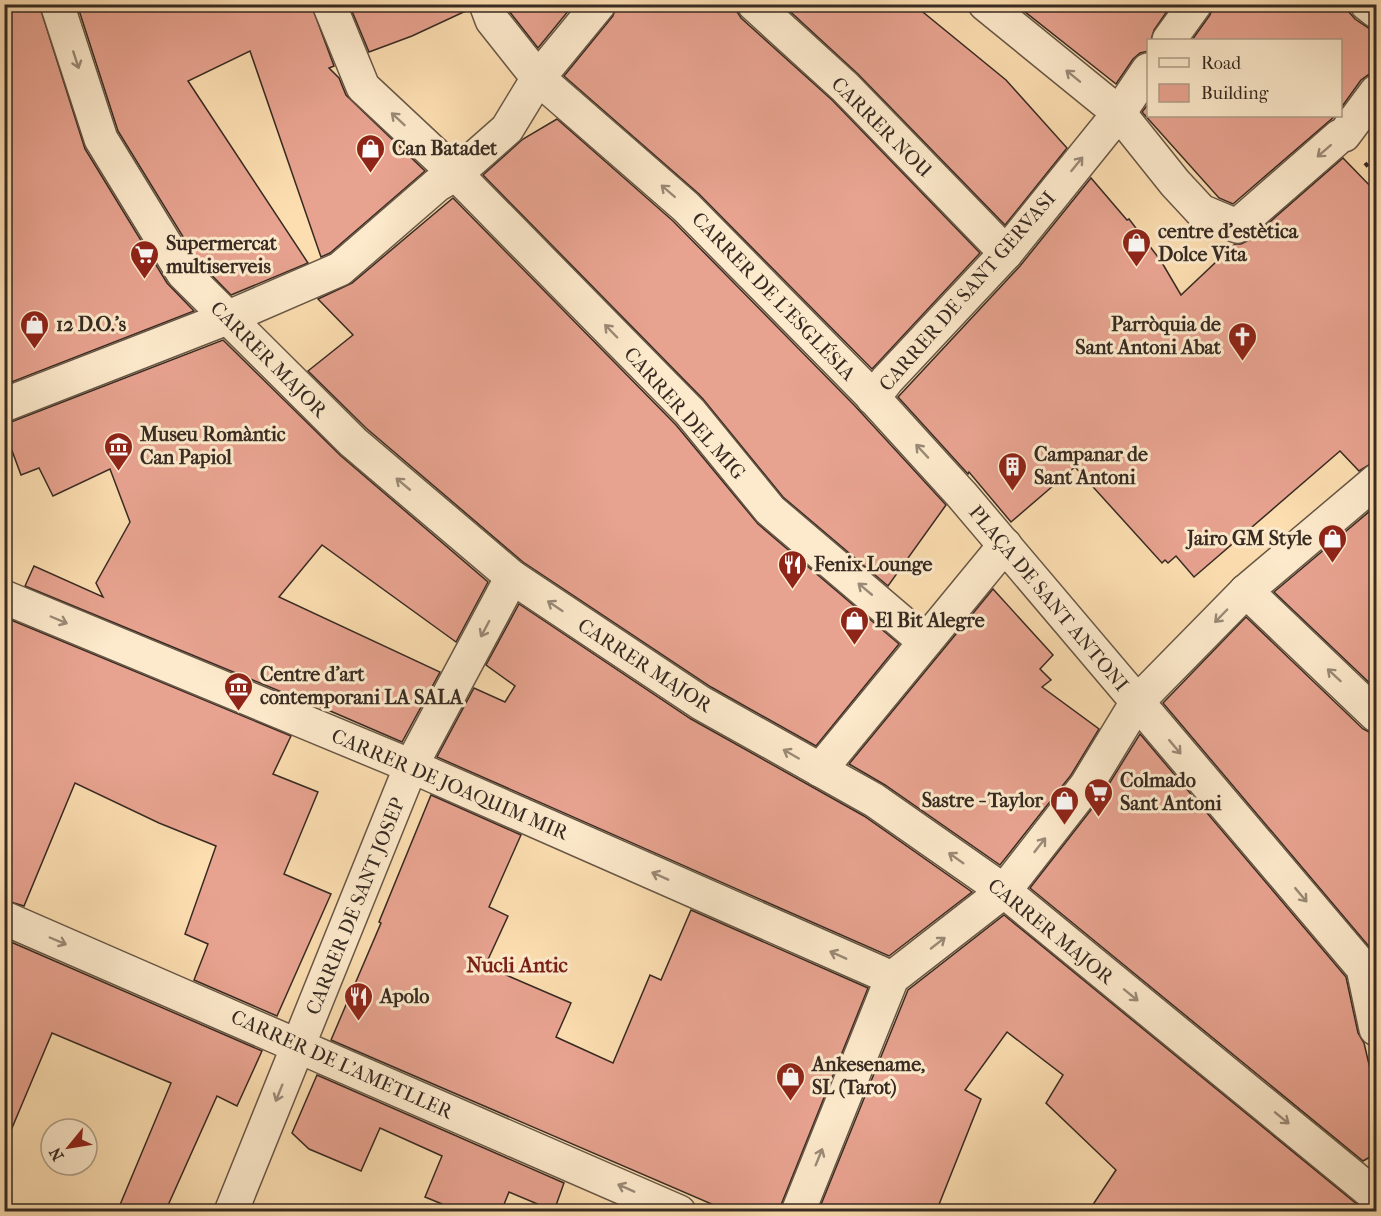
<svg xmlns="http://www.w3.org/2000/svg" width="1381" height="1216" font-family="'IM FELL French Canon',serif">
	<rect width="100%" height="100%" fill="#fcdeb1"/>
	<filter id="stains"><feTurbulence type="fractalNoise" baseFrequency=".00333" numOctaves="4"/><feColorMatrix values="0 0 0 0 .2 0 0 0 0 .09 0 0 0 0 .02 0 0 0 .5 -.17"/></filter>
	<radialGradient id="worn" r=".72"><stop offset=".6" stop-color="#630" stop-opacity="0"/><stop offset="1" stop-color="#630" stop-opacity=".3"/></radialGradient>
	<g fill="#e8a390" stroke="#372a22" stroke-width="1.5">
		<polygon points="4,4 39,4 85,149 167,283 194,311 4,385"/>
		<polygon points="77,4 311,4 334,66 329,68 339,78 346,95 425,171 330,253 321,257 250,51 188,81 308,263 231,295 198,261 118,131"/>
		<polygon points="349,4 468,4 468,10 412,36 369,52"/>
		<polygon points="506,4 574,4 538,48 509,11"/>
		<polygon points="617,4 736,4 736,10 741,18 832,100 980,253 872,369 699,194 564,76 613,16"/>
		<polygon points="782,4 913,4 1006,80 1067,148 1005,225 858,74"/>
		<polygon points="1015,4 1172,4 1154,30 1151,40 1149,40 1149,51 1140,53 1133,59 1116,84"/>
		<polygon points="1214,4 1342,4 1355,19 1377,34 1377,74 1368,75 1361,80 1341,108 1341,40 1192,40 1210,15"/>
		<polygon points="1149,103 1149,116 1335,116 1233,204 1219,198 1142,112"/>
		<polygon points="557,119 673,221 855,406 946,505 888,586 783,497 703,399 483,175 523,139"/>
		<polygon points="1343,158 1377,193 1377,463 1372,463 1359,471 1340,451 1194,577 1176,556 1168,563 1165,560 1162,563 1075,467 1011,522 969,472 968,474 898,397 1020,266 1091,178 1127,220 1129,219 1161,261 1181,295 1235,244 1241,244 1249,240"/>
		<polygon points="453,198 676,425 758,524 899,644 816,746 711,687 523,562 366,428 308,371 353,335 318,299 352,283"/>
		<polygon points="223,340 341,456 488,582 456,642 322,545 279,597 440,672 402,742 307,701 306,702 25,586 34,566 103,597 96,583 130,522 110,469 53,496 39,468 21,475 4,429 4,423 11,422"/>
		<polygon points="1377,505 1377,690 1274,592"/>
		<polygon points="993,589 1053,655 1040,669 1051,680 1042,687 1099,729 1071,775 1000,865 885,785 849,764"/>
		<polygon points="519,604 691,719 864,816 972,892 889,956 437,757 474,688 505,702 515,686 486,665"/>
		<polygon points="1246,617 1363,729 1371,733 1377,733 1377,946 1372,950 1163,703"/>
		<polygon points="11,620 291,736 273,774 318,792 284,874 331,894 277,1016 194,980 208,944 185,934 216,846 159,823 75,783 24,906 4,900 4,636"/>
		<polygon points="1140,734 1346,977 1358,1033 1364,1043 1377,1098 1377,1153 1363,1161 1030,888 1101,797"/>
		<polygon points="431,795 521,835 489,907 508,916 485,966 571,1003 556,1037 613,1063 650,975 661,980 691,910 868,988 781,1205 780,1212 730,1212 331,1040 381,923 379,922"/>
		<polygon points="1004,915 1364,1210 1366,1212 1088,1212 1116,1170 1046,1103 1063,1075 1007,1032 965,1090 981,1099 936,1212 818,1212 908,990"/>
		<polygon points="4,939 262,1051 237,1106 217,1096 165,1212 117,1212 171,1083 52,1033 4,1147"/>
		<polygon points="317,1075 564,1183 554,1211 509,1192 501,1212 439,1212 442,1204 425,1197 442,1156 380,1128 361,1171 309,1149 292,1133"/>
	</g>
	<g fill="none" stroke-linecap="round" stroke-linejoin="round">
		<defs>
			<g id="minor">
				<polyline points="57,4 101,139 183,273 353,442 512,577 701,703 874,800 1004,891 1376,1196"/>
				<polyline points="329,4 363,87 456,174 690,412 770,510 925,642"/>
				<polyline points="486,4 492,20 538,78 686,207 869,393 961,494 1363,968 1376,1029"/>
				<polyline points="754,4 845,87 1006,253"/>
				<polyline points="985,4 1119,113 1175,183 1201,211 1237,226 1340,136 1344,135 1376,92"/>
				<polyline points="1367,4 1376,11"/>
				<polyline points="1169,40 1195,4"/>
				<polyline points="873,398 887,380 1006,253 1119,113 1148,70"/>
				<polyline points="4,405 227,318 340,269 437,185 456,174 507,129 538,78 599,4"/>
				<polyline points="1246,591 1376,715"/>
				<polyline points="4,597 411,766 892,978"/>
				<polyline points="820,770 1005,545"/>
				<polyline points="4,918 679,1212"/>
				<polyline points="231,1212 411,766 512,577"/>
				<polyline points="798,1212 892,978 1004,891 1086,786 1137,702 1246,591 1376,481"/>
			</g>
		</defs>
		<use href="#minor" stroke="#685746" stroke-width="36"/>
		<polyline stroke="#372a22" stroke-width="4" stroke-dasharray="4.5 3" stroke-linecap="butt" points="1365,163 1376,175"/>
		<use href="#minor" stroke="#fdeacc" stroke-width="33"/>
	</g>
	<defs><path id="oneway-shaft" d="M-6 0H5M1.5-3L5.5 0L1.5 3" fill="none" stroke-width="1.6" stroke-linecap="round" stroke-linejoin="round" transform="scale(1.5)"/></defs>
	<g stroke="#9a8a77">
		<use href="#oneway-shaft" transform="translate(76 60) rotate(72)"/>
		<use href="#oneway-shaft" transform="translate(1073 76) rotate(-141)"/>
		<use href="#oneway-shaft" transform="translate(398 119) rotate(-137)"/>
		<use href="#oneway-shaft" transform="translate(1324 151) rotate(139)"/>
		<use href="#oneway-shaft" transform="translate(1077 164) rotate(-51)"/>
		<use href="#oneway-shaft" transform="translate(668 191) rotate(-139)"/>
		<use href="#oneway-shaft" transform="translate(611 331) rotate(-134)"/>
		<use href="#oneway-shaft" transform="translate(922 451) rotate(-133)"/>
		<use href="#oneway-shaft" transform="translate(403 484) rotate(-140)"/>
		<use href="#oneway-shaft" transform="translate(865 589) rotate(-140)"/>
		<use href="#oneway-shaft" transform="translate(555 606) rotate(-146)"/>
		<use href="#oneway-shaft" transform="translate(1221 616) rotate(134)"/>
		<use href="#oneway-shaft" transform="translate(59 620) rotate(23)"/>
		<use href="#oneway-shaft" transform="translate(485 629) rotate(118)"/>
		<use href="#oneway-shaft" transform="translate(1334 675) rotate(-137)"/>
		<use href="#oneway-shaft" transform="translate(1175 747) rotate(50)"/>
		<use href="#oneway-shaft" transform="translate(791 754) rotate(-150)"/>
		<use href="#oneway-shaft" transform="translate(1040 845) rotate(-52)"/>
		<use href="#oneway-shaft" transform="translate(956 858) rotate(-145)"/>
		<use href="#oneway-shaft" transform="translate(660 876) rotate(-156)"/>
		<use href="#oneway-shaft" transform="translate(1301 895) rotate(50)"/>
		<use href="#oneway-shaft" transform="translate(58 941) rotate(23)"/>
		<use href="#oneway-shaft" transform="translate(938 943) rotate(-38)"/>
		<use href="#oneway-shaft" transform="translate(838 955) rotate(-156)"/>
		<use href="#oneway-shaft" transform="translate(1131 995) rotate(39)"/>
		<use href="#oneway-shaft" transform="translate(279 1093) rotate(112)"/>
		<use href="#oneway-shaft" transform="translate(1282 1118) rotate(39)"/>
		<use href="#oneway-shaft" transform="translate(819 1157) rotate(-68)"/>
		<use href="#oneway-shaft" transform="translate(626 1188) rotate(-156)"/>
	</g>
	<defs>
		<symbol id="shop-pin" viewBox="-11 -11 22 30"><path d="M0 17L-7.5 6A9.5 9.5 0 1 1 7.5 6Z" fill="#8f2418" stroke="#fdeacc"/><path d="M-5-2.5h2.3a2.7 3.5 0 0 1 5.4 0H5L5.5 6h-11ZM-1.5-2.5h3a1.5 2.3 0 0 0-3 0Z" fill="#fff"/></symbol>
		<symbol id="supermarket-pin" viewBox="-11 -11 22 30"><path d="M0 17L-7.5 6A9.5 9.5 0 1 1 7.5 6Z" fill="#8f2418" stroke="#fdeacc"/><path d="M-6-5.5h2.5l.6 2H6L4.5 2H-2.5L-4.4-4H-6ZM-1.5 3.2a1.3 1.3 0 1 0 .1 0ZM3 3.2a1.3 1.3 0 1 0 .1 0Z" fill="#fff"/></symbol>
		<symbol id="church-pin" viewBox="-11 -11 22 30"><path d="M0 17L-7.5 6A9.5 9.5 0 1 1 7.5 6Z" fill="#8f2418" stroke="#fdeacc"/><path d="M-1.2-6h2.4v3.5h3.3v2.4h-3.3V6h-2.4V-.1h-3.3v-2.4h3.3Z" fill="#fff"/></symbol>
		<symbol id="museum-pin" viewBox="-11 -11 22 30"><path d="M0 17L-7.5 6A9.5 9.5 0 1 1 7.5 6Z" fill="#8f2418" stroke="#fdeacc"/><path d="M0-6L6-3V-2H-6V-3ZM-5-1h2V3h-2ZM-1-1h2V3h-2ZM3-1h2V3H3ZM-6 4H6V6H-6Z" fill="#fff"/></symbol>
		<symbol id="building-pin" viewBox="-11 -11 22 30"><path d="M0 17L-7.5 6A9.5 9.5 0 1 1 7.5 6Z" fill="#8f2418" stroke="#fdeacc"/><path d="M-4-6H4V6H1V3H-1V6H-4ZM-2.5-4.3h1.7v1.8h-1.7ZM.8-4.3h1.7v1.8H.8ZM-2.5-1h1.7V.8h-1.7ZM.8-1h1.7V.8H.8Z" fill="#fff"/></symbol>
		<symbol id="restaurant-pin" viewBox="-11 -11 22 30"><path d="M0 17L-7.5 6A9.5 9.5 0 1 1 7.5 6Z" fill="#8f2418" stroke="#fdeacc"/><path d="M-5-6h1v4h1v-4h1v4h1v-4h1v5L-1.5 .5V6h-2V.5L-5-1ZM5-6V6H3V1.5H1.5Q1.5-4 5-6Z" fill="#fff"/></symbol>
	</defs>
	<g fill-rule="evenodd">
		<use href="#shop-pin" x="354" y="132" width="33" height="45"/>
		<use href="#shop-pin" x="1120" y="226" width="33" height="45"/>
		<use href="#supermarket-pin" x="128" y="238" width="33" height="45"/>
		<use href="#shop-pin" x="18" y="308" width="33" height="45"/>
		<use href="#church-pin" x="1226" y="320" width="33" height="45"/>
		<use href="#museum-pin" x="102" y="430" width="33" height="45"/>
		<use href="#building-pin" x="996" y="450" width="33" height="45"/>
		<use href="#shop-pin" x="1316" y="522" width="33" height="45"/>
		<use href="#restaurant-pin" x="776" y="548" width="33" height="45"/>
		<use href="#shop-pin" x="838" y="604" width="33" height="45"/>
		<use href="#museum-pin" x="222" y="670" width="33" height="45"/>
		<use href="#supermarket-pin" x="1082" y="776" width="33" height="45"/>
		<use href="#shop-pin" x="1048" y="784" width="33" height="45"/>
		<use href="#restaurant-pin" x="342" y="980" width="33" height="45"/>
		<use href="#shop-pin" x="774" y="1060" width="33" height="45"/>
	</g>
	<g text-anchor="middle" stroke-width="6" stroke-linejoin="round" paint-order="stroke">
		<g font-size="20" fill="#372a22" stroke="#fdeacc">
			<text transform="translate(882 127) rotate(45)" y="7">CARRER NOU</text>
			<text transform="translate(967 291) rotate(-49)" y="7">CARRER DE SANT GERVASI</text>
			<text transform="translate(774 296) rotate(46)" y="7">CARRER DE L'ESGLÉSIA</text>
			<text transform="translate(269 359) rotate(45)" y="7">CARRER MAJOR</text>
			<text transform="translate(685 413) rotate(48)" y="7">CARRER DEL MIG</text>
			<text transform="translate(1049 598) rotate(50)" y="7">PLAÇA DE SANT ANTONI</text>
			<text transform="translate(645 665) rotate(33)" y="7">CARRER MAJOR</text>
			<text transform="translate(450 784) rotate(23)" y="7">CARRER DE JOAQUIM MIR</text>
			<text transform="translate(355 906) rotate(-68)" y="7">CARRER DE SANT JOSEP</text>
			<text transform="translate(1051 931) rotate(39)" y="7">CARRER MAJOR</text>
			<text transform="translate(342 1064) rotate(24)" y="7">CARRER DE L'AMETLLER</text>
		</g>
		<g font-size="20" font-weight="bold" fill="#372a22" stroke="#fdeacc" text-anchor="start">
			<text x="392" y="155">Can Batadet</text>
			<text x="1158" y="238">centre d'estètica<tspan x="1158" dy="23">Dolce Vita</tspan></text>
			<text x="166" y="250">Supermercat<tspan x="166" dy="23">multiserveis</tspan></text>
			<text x="56" y="331">12 D.O.'s</text>
			<text x="1221" y="331" text-anchor="end">Parròquia de<tspan x="1221" dy="23">Sant Antoni Abat</tspan></text>
			<text x="140" y="441">Museu Romàntic<tspan x="140" dy="23">Can Papiol</tspan></text>
			<text x="1034" y="461">Campanar de<tspan x="1034" dy="23">Sant Antoni</tspan></text>
			<text x="1312" y="545" text-anchor="end">Jairo GM Style</text>
			<text x="814" y="571">Fenix Lounge</text>
			<text x="875" y="627">El Bit Alegre</text>
			<text x="260" y="681">Centre d'art<tspan x="260" dy="23">contemporani LA SALA</tspan></text>
			<text x="1120" y="787">Colmado<tspan x="1120" dy="23">Sant Antoni</tspan></text>
			<text x="1043" y="807" text-anchor="end">Sastre - Taylor</text>
			<text x="380" y="1003">Apolo</text>
			<text x="812" y="1071">Ankesename,<tspan x="812" dy="23">SL (Tarot)</tspan></text>
		</g>
		<g font-size="21" font-weight="bold" fill="#7a1f14" stroke="#fdeacc">
			<text x="517" y="972">Nucli Antic</text>
		</g>
	</g>
	<rect width="1381" height="1216" fill="none" stroke="#fcdeb1" stroke-width="24"/>
	<rect x="6" y="6" width="1369" height="1204" fill="none" stroke="#372a22" stroke-width="3"/>
	<rect x="12" y="12" width="1357" height="1192" fill="none" stroke="#372a22" stroke-width="1.5"/>
	<rect x="1147" y="39" width="195" height="78" fill="#fdeacc" stroke="#ae9d88" stroke-width="1.5"/>
	<rect x="1159" y="58" width="30" height="9" fill="#fdeacc" stroke="#ae9d88" stroke-width="1.5"/>
	<text x="1201" y="69" font-size="18" fill="#372a22">Road</text>
	<rect x="1159" y="84" width="30" height="18" fill="#e8a390" stroke="#ae9d88" stroke-width="1.5"/>
	<text x="1201" y="99" font-size="18" fill="#372a22">Building</text>
	<g transform="translate(69 1147) rotate(240)"><circle r="28" fill="#fdeacc" stroke="#ae9d88" stroke-width="1.5"/>
	<path d="M0-4.5L10 22L0 15L-10 22Z" fill="#8f2418"/>
	<text y="-9" font-size="16" font-weight="bold" text-anchor="middle" fill="#372a22">N</text>
	</g>
	<rect width="100%" height="100%" filter="url(#stains)"/>
	<rect width="100%" height="100%" fill="url(#worn)"/>
</svg>
